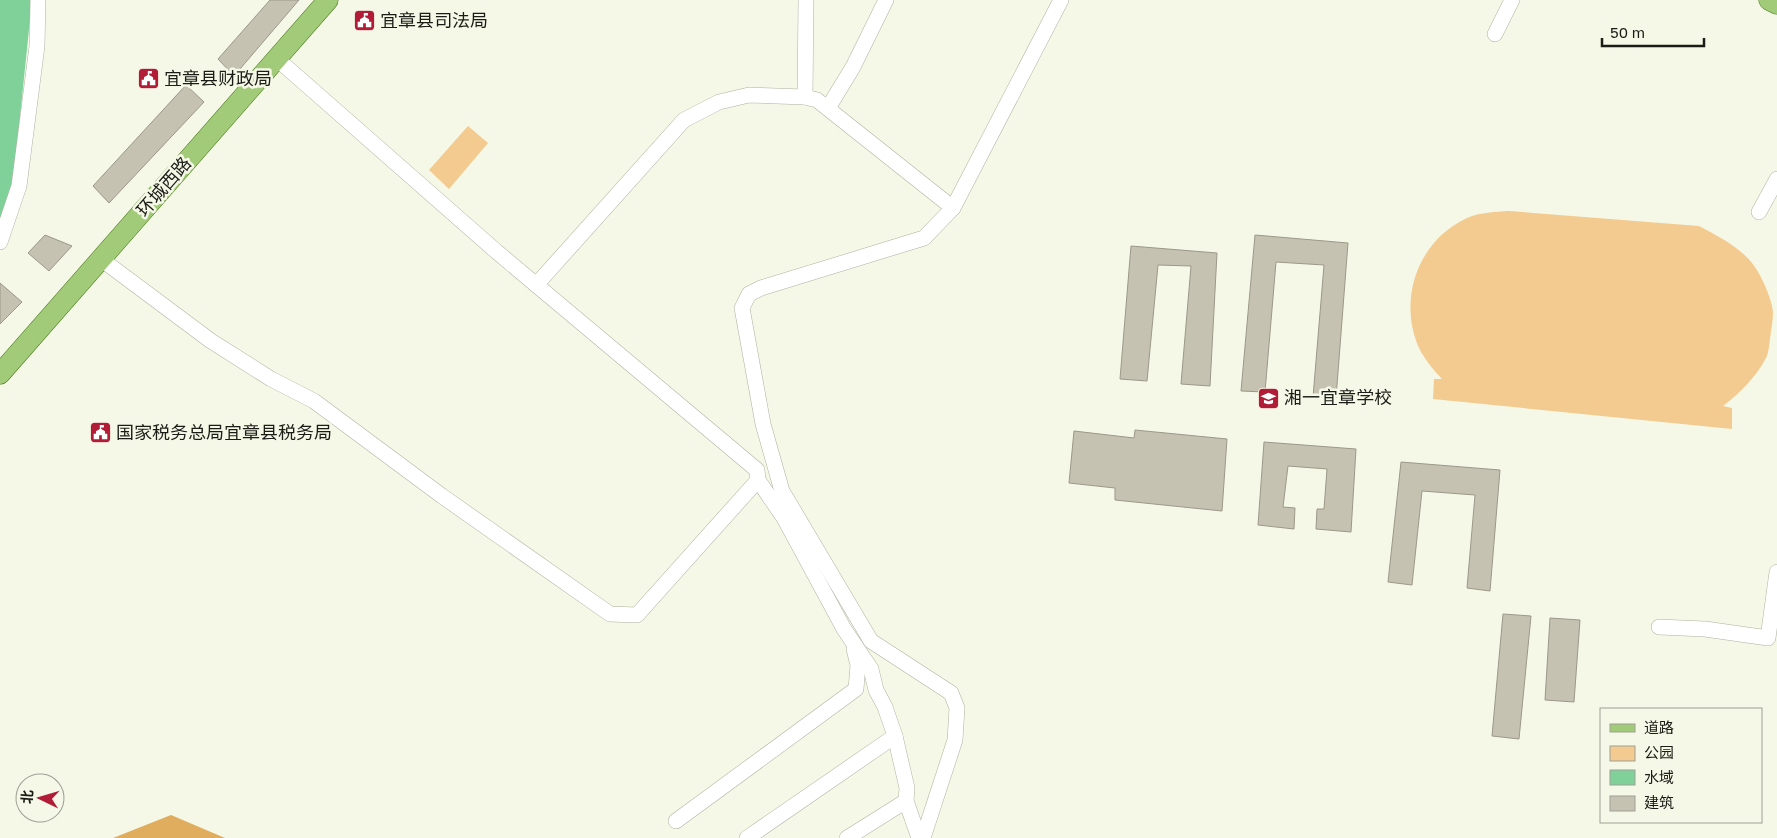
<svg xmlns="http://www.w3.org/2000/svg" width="1777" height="838" font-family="'Golos Text','Noto Sans SC',sans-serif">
	<rect width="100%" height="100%" fill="#f5f8e7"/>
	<g fill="#f3ca8f">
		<polygon points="468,126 488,143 449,189 429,170"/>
		<path d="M1509 211 1699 226C1718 236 1739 247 1752 263 1761 274 1772 299 1773 312 1773 321 1771 330 1770 339 1769 345 1769 352 1766 358 1756 377 1740 393 1723 406L1732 408V429L1433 399 1434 379H1442C1434 371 1427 362 1421 352 1396 302 1417 241 1467 218 1480 212 1496 212 1509 211Z"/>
	</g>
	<polygon fill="#e0ac5e" points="171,815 225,838 113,838"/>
	<polygon fill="#80d199" points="0,0 32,0 16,156 10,193 0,220"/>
	<g fill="#c6c2b2" stroke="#9c9889">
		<polygon points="270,0 299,0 234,76 218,59"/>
		<polygon points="186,85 204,102 109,203 93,186"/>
		<polygon points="45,235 72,246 49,271 28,253"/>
		<polygon points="1255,235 1348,243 1336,398 1313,397 1324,265 1276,262 1265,392 1241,391"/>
		<polygon points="1131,246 1217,253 1210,386 1181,384 1191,266 1158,265 1147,381 1120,379"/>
		<polygon points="0,283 22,302 0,324"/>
		<polygon points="1135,430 1227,439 1222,511 1115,500 1115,488 1069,483 1074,431 1134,438"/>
		<polygon points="1264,442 1356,449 1351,532 1316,529 1317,509 1324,509 1327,469 1288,466 1283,507 1295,508 1294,529 1258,525"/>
		<polygon points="1401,462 1500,470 1490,591 1467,588 1475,495 1422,491 1412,585 1388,582"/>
		<polygon points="1503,614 1531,616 1519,739 1492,736"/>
		<polygon points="1550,618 1580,620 1574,702 1545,700"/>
	</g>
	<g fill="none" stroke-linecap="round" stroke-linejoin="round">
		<defs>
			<g id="minor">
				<polyline points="1495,34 1512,0"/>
				<polyline points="276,58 497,252 757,470 758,480 784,518 844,629 871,669 876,690 885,707 895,736 907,788 906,801 919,838"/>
				<polyline points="805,97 806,0"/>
				<polyline points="828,108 853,67 886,0"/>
				<polyline points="1759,212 1777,179"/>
				<polyline points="0,242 19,186 37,46 38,0"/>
				<polyline points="101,259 211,341 271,379 314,401 442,496 610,614 637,615 758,480"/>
				<polyline points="536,285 684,120 719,102 749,95 805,97 817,100 953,208 1061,0"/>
				<polyline points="1659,627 1705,629 1768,638 1777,572"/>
				<polyline points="676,821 856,689 858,665 854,649"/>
				<polyline points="747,838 895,736"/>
				<polyline points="847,838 906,801"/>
				<polyline points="923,838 955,740 957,708 951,693 871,641 782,491 763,424 742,308 749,294 761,288 924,238 953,208"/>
			</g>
			<g id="major">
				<polyline points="1769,0 1777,4"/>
				<polyline points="0,374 328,0"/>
			</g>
		</defs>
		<use href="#minor" stroke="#afb1a2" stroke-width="16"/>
		<use href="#major" stroke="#4a771c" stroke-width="21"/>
		<use href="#minor" stroke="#fff" stroke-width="15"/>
		<use href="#major" stroke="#a1cb78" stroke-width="20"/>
	</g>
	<defs>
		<symbol id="civic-square" viewBox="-11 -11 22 22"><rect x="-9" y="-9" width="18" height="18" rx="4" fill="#b11d37" stroke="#f5f8e7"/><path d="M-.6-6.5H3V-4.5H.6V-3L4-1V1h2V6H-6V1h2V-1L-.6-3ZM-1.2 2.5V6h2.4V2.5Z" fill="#fff"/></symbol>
		<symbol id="school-square" viewBox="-11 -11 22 22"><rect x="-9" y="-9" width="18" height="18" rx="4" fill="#b11d37" stroke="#f5f8e7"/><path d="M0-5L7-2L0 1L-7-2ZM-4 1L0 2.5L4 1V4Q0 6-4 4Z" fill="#fff"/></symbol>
	</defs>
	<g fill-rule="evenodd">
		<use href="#civic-square" x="352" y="8" width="25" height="25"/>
		<use href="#civic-square" x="136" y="66" width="25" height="25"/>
		<use href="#school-square" x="1256" y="386" width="25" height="25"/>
		<use href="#civic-square" x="88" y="420" width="25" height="25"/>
	</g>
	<g text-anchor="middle" stroke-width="5" stroke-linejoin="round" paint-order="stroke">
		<g font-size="18" fill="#1c1c17" stroke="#f5f8e7" text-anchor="start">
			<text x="380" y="27">宜章县司法局</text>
			<text x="164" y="85">宜章县财政局</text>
			<text x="1284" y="404">湘一宜章学校</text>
			<text x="116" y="439">国家税务总局宜章县税务局</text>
		</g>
		<g font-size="18" fill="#1c1c17" stroke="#f5f8e7">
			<text transform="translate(164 187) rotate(-49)" y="6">环城西路</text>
		</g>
	</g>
	<rect x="1600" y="708" width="162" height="115" fill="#f5f8e7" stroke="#9ea094"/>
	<rect x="1610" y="724" width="25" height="8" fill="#a1cb78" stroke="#9ea094"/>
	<text x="1644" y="733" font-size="15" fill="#1c1c17">道路</text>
	<rect x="1610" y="746" width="25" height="15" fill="#f3ca8f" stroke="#9ea094"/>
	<text x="1644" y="758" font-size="15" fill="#1c1c17">公园</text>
	<rect x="1610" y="770" width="25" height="15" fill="#80d199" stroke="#9ea094"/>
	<text x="1644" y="783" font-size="15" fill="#1c1c17">水域</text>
	<rect x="1610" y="796" width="25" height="15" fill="#c6c2b2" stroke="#9ea094"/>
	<text x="1644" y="808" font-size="15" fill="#1c1c17">建筑</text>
	<g transform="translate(40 798) rotate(275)"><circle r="24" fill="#f5f8e7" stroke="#9ea094"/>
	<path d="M0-4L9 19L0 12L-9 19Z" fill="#b11d37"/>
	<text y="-8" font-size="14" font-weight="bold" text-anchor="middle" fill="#1c1c17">北</text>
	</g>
	<path d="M1602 38v8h102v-8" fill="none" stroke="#1c1c17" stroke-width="2.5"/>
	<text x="1610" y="38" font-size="15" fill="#1c1c17" stroke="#f5f8e7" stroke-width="4" paint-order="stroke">50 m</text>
</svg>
